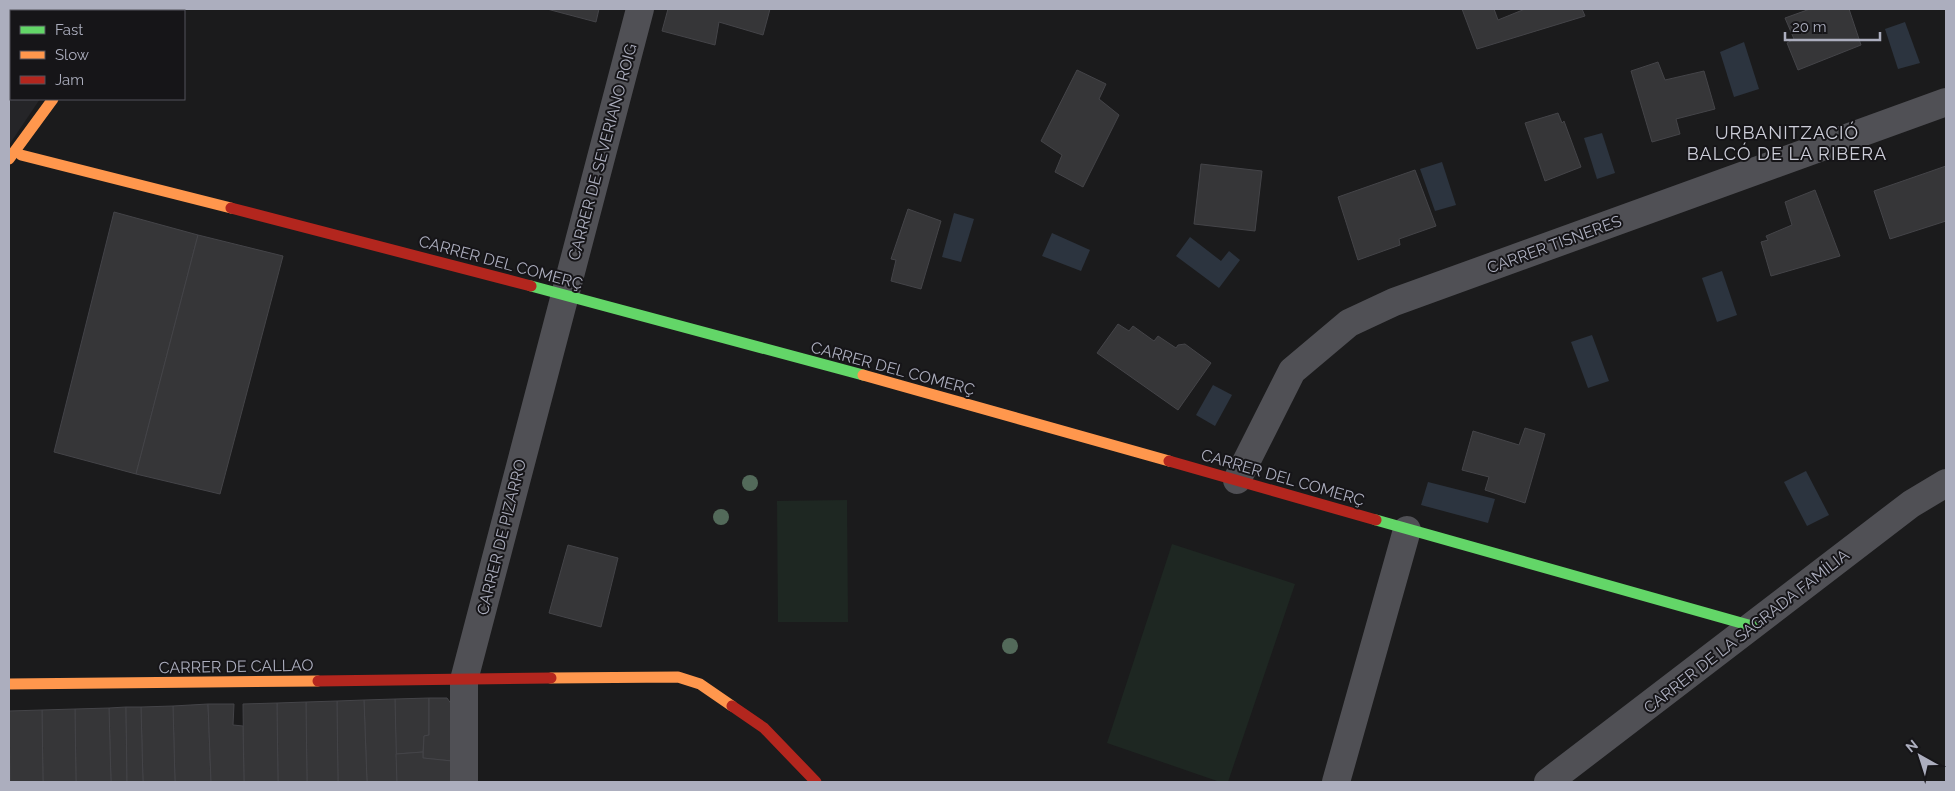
<svg xmlns="http://www.w3.org/2000/svg" width="1955" height="791" font-family="Raleway,sans-serif">
	<rect width="100%" height="100%" fill="#1b1b1c"/>
	<polygon fill="#252528" points="9,9 101,9 99,11 11,11 11,99 40,99 9,145"/>
	<g fill="#1e2722">
		<polygon points="847,500 848,622 778,622 777,501"/>
		<polygon points="1172,544 1295,584 1228,782 1220,782 1107,743"/>
	</g>
	<g fill="#2c343f">
		<polygon points="1905,22 1920,63 1898,69 1885,29"/>
		<polygon points="1744,42 1759,89 1734,97 1720,52"/>
		<polygon points="1602,133 1615,173 1597,179 1584,138"/>
		<polygon points="1442,162 1456,205 1435,211 1420,169"/>
		<polygon points="954,213 974,219 961,262 942,257"/>
		<polygon points="1052,233 1090,250 1081,271 1042,256"/>
		<polygon points="1190,237 1221,261 1229,251 1240,260 1219,288 1176,256"/>
		<polygon points="1722,271 1737,315 1717,322 1702,278"/>
		<polygon points="1592,335 1609,381 1588,388 1571,342"/>
		<polygon points="1213,385 1232,395 1215,426 1196,415"/>
		<polygon points="1806,471 1829,515 1807,526 1784,482"/>
		<polygon points="1428,482 1495,499 1488,523 1421,505"/>
	</g>
	<g fill="#363638" stroke="#444448">
		<polygon points="547,9 599,9 596,22"/>
		<polygon points="668,9 770,9 763,35 719,22 715,45 662,31"/>
		<polygon points="1462,9 1494,9 1498,20 1525,9 1582,9 1585,16 1477,49"/>
		<polygon points="1810,9 1849,9 1861,45 1798,70 1787,43 1794,39 1785,18"/>
		<polygon points="1658,62 1665,80 1704,71 1715,109 1676,119 1680,134 1652,142 1631,71"/>
		<polygon points="1077,70 1106,84 1099,99 1119,115 1083,187 1055,172 1062,155 1041,141"/>
		<polygon points="1558,113 1562,123 1564,121 1581,167 1545,181 1525,123"/>
		<polygon points="1201,164 1262,171 1255,231 1194,224"/>
		<polygon points="1946,166 1946,221 1890,239 1874,191"/>
		<polygon points="1415,170 1436,226 1399,239 1400,245 1358,260 1338,197"/>
		<polygon points="1815,190 1840,256 1771,276 1761,242 1768,240 1766,236 1792,225 1785,202"/>
		<polygon points="908,209 941,221 921,289 891,281 896,260 891,259"/>
		<polygon points="114,212 198,235 136,474 54,452"/>
		<polygon points="198,235 283,256 220,494 136,474"/>
		<polygon points="1118,324 1129,331 1133,326 1154,341 1158,336 1176,348 1178,345 1185,344 1211,363 1178,410 1097,353"/>
		<polygon points="1525,428 1545,434 1525,503 1485,490 1489,477 1462,470 1473,431 1519,445"/>
		<polygon points="568,545 618,558 601,627 549,613"/>
		<polygon points="429,698 429,735 424,736 423,752 396,754 395,699"/>
		<polygon points="429,698 447,698 452,705 452,761 423,758 424,736 429,735"/>
		<polygon points="395,699 397,782 367,782 364,700"/>
		<polygon points="364,700 367,782 338,782 337,701"/>
		<polygon points="337,701 338,782 307,782 306,702"/>
		<polygon points="306,702 307,782 278,782 277,703"/>
		<polygon points="277,703 278,782 244,782 243,704"/>
		<polygon points="208,704 211,782 175,782 173,706"/>
		<polygon points="208,704 234,704 233,725 243,726 244,782 211,782"/>
		<polygon points="173,706 175,782 143,782 141,707"/>
		<polygon points="126,707 127,782 111,782 109,708"/>
		<polygon points="126,707 141,707 143,782 127,782"/>
		<polygon points="109,708 111,782 76,782 75,709"/>
		<polygon points="75,709 76,782 43,782 42,710"/>
		<polygon points="42,710 43,782 10,782 9,711"/>
		<polygon points="423,752 423,758 452,761 451,782 397,782 396,754"/>
	</g>
	<g fill="none" stroke-linecap="round" stroke-linejoin="round">
		<polyline stroke="#505055" stroke-width="18" points="34,11 35,9"/>
		<g stroke="#505055" stroke-width="28">
			<polyline points="1237,480 1292,371 1349,323 1394,302 1946,102"/>
			<polyline points="464,782 464,680 640,9"/>
			<polyline points="1336,782 1407,530"/>
			<polyline points="1548,782 1911,504 1946,483"/>
		</g>
		<g stroke="#63d668" stroke-width="11">
			<polyline points="64,11 66,9"/>
			<polyline points="9,94 11,90"/>
			<polyline points="531,286 863,375"/>
			<polyline points="1376,520 1752,626"/>
		</g>
		<g stroke="#ff974d" stroke-width="11">
			<polyline points="21,155 231,208"/>
			<polyline points="9,159 53,99"/>
			<polyline points="863,375 1169,461"/>
			<polyline points="551,678 678,677 700,684 732,706"/>
			<polyline points="9,684 318,681"/>
		</g>
		<g stroke="#b3261e" stroke-width="11">
			<polyline points="114,11 115,9"/>
			<polyline points="231,208 531,286"/>
			<polyline points="1169,461 1376,520"/>
			<polyline points="318,681 551,678"/>
			<polyline points="732,706 764,728 816,782"/>
		</g>
	</g>
	<g fill="#536a5a">
		<circle cx="750" cy="483" r="8"/>
		<circle cx="721" cy="517" r="8"/>
		<circle cx="1010" cy="646" r="8"/>
	</g>
	<g text-anchor="middle" stroke-width="4" stroke-linejoin="round" paint-order="stroke">
		<g font-size="16" fill="#acaebe" stroke="#161518">
			<text transform="translate(602 152) rotate(-75)" y="6">CARRER DE SEVERIANO ROIG</text>
			<text transform="translate(1554 244) rotate(-20)" y="6">CARRER TISNERES</text>
			<text transform="translate(501 262) rotate(15)" y="6">CARRER DEL COMERÇ</text>
			<text transform="translate(893 368) rotate(15)" y="6">CARRER DEL COMERÇ</text>
			<text transform="translate(1283 477) rotate(16)" y="6">CARRER DEL COMERÇ</text>
			<text transform="translate(501 537) rotate(-76)" y="6">CARRER DE PIZARRO</text>
			<text transform="translate(1746 631) rotate(-38)" y="6">CARRER DE LA SAGRADA FAMÍLIA</text>
			<text transform="translate(236 666) rotate(-1)" y="6">CARRER DE CALLAO</text>
		</g>
		<g font-size="18" letter-spacing="1" fill="#cdced9" stroke="#161518">
			<text x="1787" y="139">URBANITZACIÓ<tspan x="1787" dy="21">BALCÓ DE LA RIBERA</tspan></text>
		</g>
	</g>
	<rect width="1955" height="791" fill="none" stroke="#acaebe" stroke-width="20"/>
	<rect x="10" y="10" width="175" height="90" fill="#161518" stroke="#52525a"/>
	<rect x="20" y="26" width="25" height="8" fill="#63d668" stroke="#52525a"/>
	<text x="55" y="35" font-size="15" fill="#acaebe">Fast</text>
	<rect x="20" y="51" width="25" height="8" fill="#ff974d" stroke="#52525a"/>
	<text x="55" y="60" font-size="15" fill="#acaebe">Slow</text>
	<rect x="20" y="76" width="25" height="8" fill="#b3261e" stroke="#52525a"/>
	<text x="55" y="85" font-size="15" fill="#acaebe">Jam</text>
	<g transform="translate(1920 756) rotate(321)" stroke="#161518" stroke-width="4" paint-order="stroke">
	<path d="M0-4L9 19L0 12L-9 19Z" fill="#acaebe"/>
	<text y="-8" font-size="14" font-weight="bold" text-anchor="middle" fill="#acaebe">N</text>
	</g>
	<path d="M1785 32v8h95v-8" fill="none" stroke="#acaebe" stroke-width="2.5"/>
	<text x="1792" y="32" font-size="15" fill="#acaebe" stroke="#161518" stroke-width="4" paint-order="stroke">20 m</text>
</svg>
